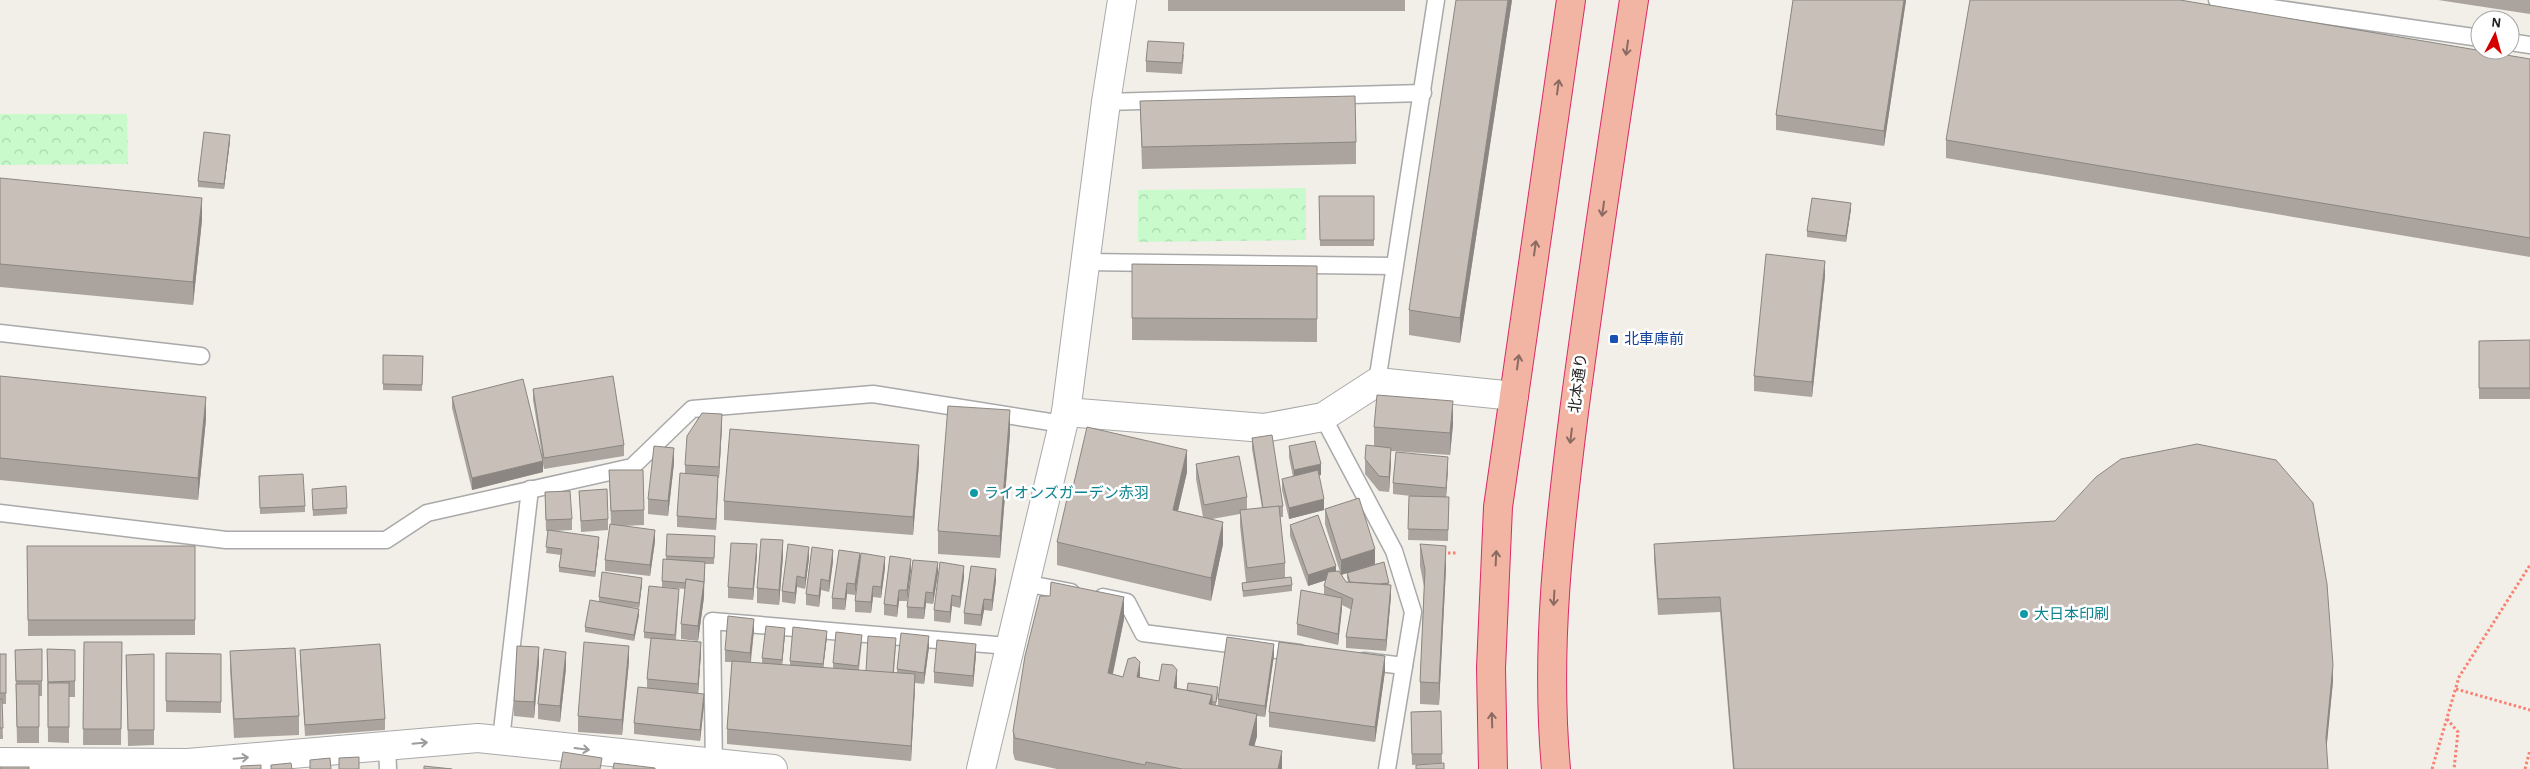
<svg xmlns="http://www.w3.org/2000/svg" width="2530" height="769" font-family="'Alegreya Sans','Noto Sans JP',sans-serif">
	<defs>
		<pattern id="park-crowns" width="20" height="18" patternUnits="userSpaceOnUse" patternTransform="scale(1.25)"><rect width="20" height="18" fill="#c8facc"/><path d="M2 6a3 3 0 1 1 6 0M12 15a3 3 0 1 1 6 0" fill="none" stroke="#acd6af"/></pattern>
	</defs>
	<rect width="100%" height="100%" fill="#f2efe9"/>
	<g fill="url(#park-crowns)">
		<polygon points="0,114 127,114 128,164 0,165"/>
		<polygon points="1306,188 1306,240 1138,242 1138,190"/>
	</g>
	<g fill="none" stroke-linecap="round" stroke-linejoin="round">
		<defs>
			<g id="service">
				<polyline points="2217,0 2480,38"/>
				<polyline points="2510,42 2530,45"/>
				<polyline points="1106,102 1423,93"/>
				<polyline points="1085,262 1394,266"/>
				<polyline points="0,333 201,356"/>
				<polyline points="1377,382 1436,0"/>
				<polyline points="1323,417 1394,551 1413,612 1387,769"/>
				<polyline points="0,513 226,540 386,540 427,513 632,467 692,409 873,394 1063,424"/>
				<polyline points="1024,583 1071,592"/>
				<polyline points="1103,597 1127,602 1143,633 1300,653"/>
				<polyline points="1364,661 1404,666"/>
				<polyline points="501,739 530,489"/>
				<polyline points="387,746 388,769"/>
				<polyline points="714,769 712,621 1008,646"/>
			</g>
			<g id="minor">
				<polyline points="1066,412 1264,428 1323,417 1377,382 1514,396"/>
				<polyline points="0,762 188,763 478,738 773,769"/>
				<polyline points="981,769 1066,412 1106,102 1122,0"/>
			</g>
			<g id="trunk">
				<polyline points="1493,769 1491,668 1498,507 1571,0"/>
				<path d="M1556 769C1545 649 1559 531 1574 412 1592 275 1613 137 1634 0"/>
			</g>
		</defs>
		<use href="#service" stroke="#a9a9a9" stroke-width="19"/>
		<use href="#minor" stroke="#a9a9a9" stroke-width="30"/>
		<use href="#trunk" stroke="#dc2a67" stroke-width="30"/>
		<g stroke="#fa8072" stroke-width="3" stroke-dasharray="2.5 2.5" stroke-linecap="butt">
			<polyline points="1443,553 1457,553"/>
			<polyline points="2456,689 2530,710"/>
			<polyline points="2447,719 2458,732 2454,769"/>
			<polyline points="2432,769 2459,677 2530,565"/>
			<polyline points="2525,769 2530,750"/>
		</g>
		<use href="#service" stroke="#fff" stroke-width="16"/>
		<use href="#minor" stroke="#fff" stroke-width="28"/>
		<use href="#trunk" stroke="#f2b4a3" stroke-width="28"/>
	</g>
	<g fill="#aba49e" fill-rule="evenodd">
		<rect x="1168" y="0" width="237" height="11"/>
		<polygon points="1512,0 1460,343 1409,335 1409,310"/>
		<polygon points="1793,0 1906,0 1884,146 1776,130 1776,115"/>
		<polygon points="2438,0 2530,0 2530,14"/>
		<polygon points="1184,54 1182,74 1146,72 1146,61"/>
		<polygon points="2530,59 2530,257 1946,158 1946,140"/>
		<polygon points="1140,101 1356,142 1356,164 1142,169"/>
		<polygon points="230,141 224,189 198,187 198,181"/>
		<polygon points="0,178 202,220 193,305 0,287"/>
		<polygon points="1319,196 1374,196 1374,246 1320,246"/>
		<polygon points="1851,209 1846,242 1807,237 1807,231"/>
		<polygon points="1132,264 1317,266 1317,342 1132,340"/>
		<polygon points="1825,276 1812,397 1754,391 1754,376"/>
		<polygon points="2530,340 2530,399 2479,399 2479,341"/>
		<polygon points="383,355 423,356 422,391 383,390"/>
		<polygon points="0,376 206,419 198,500 0,480"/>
		<polygon points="533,389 624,445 624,456 544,469 543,464 543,472 472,490 452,408 452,397 542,455 533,400"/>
		<polygon points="1453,424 1450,455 1391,451 1391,463 1389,492 1379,491 1365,474 1365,459 1374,446 1374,427"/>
		<polygon points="722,425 719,478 718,478 716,530 677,527 677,516 685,474 685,465"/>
		<polygon points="1010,433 1000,558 938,554 938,531"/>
		<polygon points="1252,438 1283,506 1283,517 1280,517 1285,563 1285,577 1292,585 1292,591 1243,597 1242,583 1246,582 1240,526 1240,514 1212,519 1223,544 1211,601 1057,565 1057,542 1073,487 1187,472 1178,511 1203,517 1196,479 1196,464 1247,497 1247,510 1262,508 1252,449"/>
		<polygon points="1289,446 1321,475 1319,475 1324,510 1289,519 1282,490 1282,479 1293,477 1289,457"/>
		<polygon points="674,463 668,516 648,514 648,499"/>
		<polygon points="919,463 913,535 724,520 724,501"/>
		<polygon points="1448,468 1446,497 1449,497 1448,541 1408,540 1409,496 1411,496 1393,494 1393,483"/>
		<polygon points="609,470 644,510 644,525 622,526 655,541 650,576 605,571 605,560 611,525"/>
		<polygon points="259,476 305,506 305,512 260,514"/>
		<polygon points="579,491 608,519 608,530 581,532"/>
		<polygon points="545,492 572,519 572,530 553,531 599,543 595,577 559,572 559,567 561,555 546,553 548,531 546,531"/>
		<polygon points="312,495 347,508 347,514 313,516"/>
		<path d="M1325 509 1375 564 1384 562 1391 596 1386 651 1346 648V637L1352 610 1342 605 1338 645 1297 635V624L1324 594V586L1326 580 1308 586 1290 536V525L1336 571 1340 572 1325 524ZM1347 573V578L1348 582H1346L1341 575Z"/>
		<polygon points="667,534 715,536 714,564 705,564 704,597 698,641 681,639 681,624 685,589 662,587 662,581 666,559"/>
		<polygon points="1420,544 1446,568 1439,705 1420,704 1420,682 1424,587 1420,566"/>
		<polygon points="1654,544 2333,681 2326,748 2328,769 1733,769 1720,612 1658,615 1654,560"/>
		<polygon points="27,546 195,546 195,635 28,636"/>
		<polygon points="860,553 855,595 847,594 845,610 832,609 832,598"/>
		<polygon points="757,555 753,600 728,598 728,587"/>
		<polygon points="783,556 779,605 757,603 757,588"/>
		<polygon points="809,558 805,589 797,587 795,604 782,602 782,591"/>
		<polygon points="833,561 829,592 821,590 819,607 806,605 806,594"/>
		<polygon points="885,568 881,598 873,597 871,613 855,612 855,601"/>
		<polygon points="911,570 907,601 899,601 897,617 884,615 884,604"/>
		<polygon points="938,573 933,604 926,603 924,619 907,618 907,607"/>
		<polygon points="964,577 960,608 952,606 950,623 934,621 934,610"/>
		<polygon points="996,580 992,611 984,610 981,626 964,624 964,613"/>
		<polygon points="642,584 639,608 628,607 639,615 634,641 585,632 585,627 599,602 599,597"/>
		<polygon points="679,594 676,640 701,653 698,694 704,705 700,741 634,734 634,723 647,688 647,679 651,639 644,638 644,632"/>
		<polygon points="1124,619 1113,674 1123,677 1140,677 1177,688 1187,690 1218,693 1216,705 1218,706 1218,699 1274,655 1265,717 1257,716 1257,736 1254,746 1282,769 1057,769 1015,760 1013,753 1013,731"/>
		<polygon points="754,630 751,662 762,663 762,658 785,634 782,665 790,665 790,661 827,636 823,668 833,668 833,663 862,641 859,670 866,671 896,644 894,673 897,673 897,669 929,647 924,684 915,683 911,761 727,744 727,729 732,662 725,662 725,650"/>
		<polygon points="84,642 122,642 121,745 83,745"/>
		<polygon points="47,649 75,650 75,697 69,697 69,743 48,742"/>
		<polygon points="15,650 42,681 42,696 39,696 39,743 17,743"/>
		<polygon points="300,650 385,719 385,730 305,736 300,661"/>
		<polygon points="230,651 299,716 299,735 234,738 230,670"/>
		<polygon points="166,653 221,654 221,713 166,712"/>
		<polygon points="0,654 6,654 6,704 2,704 3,739 0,739"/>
		<polygon points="154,654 154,745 128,746 126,655"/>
		<polygon points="976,655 973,687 934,683 934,672"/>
		<polygon points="629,661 622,735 578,732 578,716"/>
		<polygon points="539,663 534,718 514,716 514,701"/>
		<polygon points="566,668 560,722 538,719 538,704"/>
		<polygon points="1385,671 1375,742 1269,727 1269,712"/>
		<polygon points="1441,711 1442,763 1412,765 1411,712"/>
	</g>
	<g fill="#8b8681">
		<polygon points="1508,0 1512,0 1460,343 1460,318"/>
		<polygon points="1904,0 1906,0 1884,146 1884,131"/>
		<polygon points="230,135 230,141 224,189 224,184"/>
		<polygon points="202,198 202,220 193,305 193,282"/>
		<polygon points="1851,203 1851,209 1846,242 1846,236"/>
		<polygon points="1825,261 1825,276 1812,397 1812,382"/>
		<polygon points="206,397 206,419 198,500 198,478"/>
		<polygon points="1453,401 1453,424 1450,455 1450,433"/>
		<polygon points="1010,410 1010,433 1000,558 1000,536"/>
		<polygon points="722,414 722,425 719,478 719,467"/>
		<polygon points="919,445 919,463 913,535 913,517"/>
		<polygon points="674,448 674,463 668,516 668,501"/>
		<polygon points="1391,448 1391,463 1389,492 1389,477"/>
		<polygon points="1187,450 1187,472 1173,532 1173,510"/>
		<polygon points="1448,457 1448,468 1446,499 1446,488"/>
		<polygon points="543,461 543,472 472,490 472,478"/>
		<polygon points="1321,464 1321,475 1294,481 1294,470"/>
		<polygon points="718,476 718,487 716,530 716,519"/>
		<polygon points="1324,499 1324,510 1289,519 1289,508"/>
		<polygon points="1223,522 1223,544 1211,601 1211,578"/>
		<polygon points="655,530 655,541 650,576 650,565"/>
		<polygon points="599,537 599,543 595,577 595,572"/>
		<polygon points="783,540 783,556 779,605 779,590"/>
		<polygon points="757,544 757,555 753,600 753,589"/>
		<polygon points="1446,546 1446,568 1439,705 1439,683"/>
		<polygon points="809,547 809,558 805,589 805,578"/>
		<polygon points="1375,549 1375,564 1341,575 1341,560"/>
		<polygon points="833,550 833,561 829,592 829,581"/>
		<polygon points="860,553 860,564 855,595 855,584"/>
		<polygon points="885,557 885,568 881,598 881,587"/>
		<polygon points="911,559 911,570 907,601 907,590"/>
		<polygon points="705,562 704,584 704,582 704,597 698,641 698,626"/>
		<polygon points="938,562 938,573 933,604 933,593"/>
		<polygon points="964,566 964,577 960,608 960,597"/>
		<polygon points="1336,566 1336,577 1308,586 1308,575"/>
		<polygon points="996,569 996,580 992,611 992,600"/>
		<polygon points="797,576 797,587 795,604 795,593"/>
		<polygon points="642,578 642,584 639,608 639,603"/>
		<polygon points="821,579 821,590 819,607 819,596"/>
		<polygon points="847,583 847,594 845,610 845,599"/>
		<polygon points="1391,585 1391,596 1386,651 1386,640"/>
		<polygon points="873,586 873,597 871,613 871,602"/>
		<polygon points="899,590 899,601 897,617 897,606"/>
		<polygon points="926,592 926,603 924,619 924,608"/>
		<polygon points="952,595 952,606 950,623 950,612"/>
		<polygon points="1124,597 1124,619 1108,696 1108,673"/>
		<polygon points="1342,598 1342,609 1338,645 1338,634"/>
		<polygon points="984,599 984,610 981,626 981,615"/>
		<polygon points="639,609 639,615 634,641 634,635"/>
		<polygon points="754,619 754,630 750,664 750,653"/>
		<polygon points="785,628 785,634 782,666 782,660"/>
		<polygon points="827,631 827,636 823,670 823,664"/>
		<polygon points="929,636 929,647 924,684 924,673"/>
		<polygon points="701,642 701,653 698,695 698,684"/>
		<polygon points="976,644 976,655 973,687 973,676"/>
		<polygon points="1274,644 1274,655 1265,717 1265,706"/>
		<polygon points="629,646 629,661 622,735 622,720"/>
		<polygon points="539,647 539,663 534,718 534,702"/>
		<polygon points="566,652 566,668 560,722 560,706"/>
		<polygon points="1385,656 1385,671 1375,742 1375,727"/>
		<polygon points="1140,662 1140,684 1137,677"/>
		<polygon points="2333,665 2333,681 2326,754 2326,738"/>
		<polygon points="1177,670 1177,693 1174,688"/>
		<polygon points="915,674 915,690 911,761 911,746"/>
		<polygon points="704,694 704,705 700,741 700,730"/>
		<polygon points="1212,695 1212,718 1209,704"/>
		<polygon points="1257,714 1257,736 1249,767 1249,745"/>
		<polygon points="1282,751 1282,769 1278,769"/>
	</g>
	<g fill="#c7bfb8" stroke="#8b8681">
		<polygon points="1456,0 1508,0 1460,318 1409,310"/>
		<polygon points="1793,0 1904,0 1884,131 1776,115"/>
		<polygon points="1970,0 2180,0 2530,59 2530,238 1946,140"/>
		<polygon points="1148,41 1184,43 1182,63 1146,61"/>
		<polygon points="1355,96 1356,142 1142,147 1140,101"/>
		<polygon points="204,132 230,135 224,184 198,181"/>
		<polygon points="0,178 202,198 193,282 0,264"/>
		<polygon points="1319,196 1374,196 1374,240 1320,240"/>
		<polygon points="1812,198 1851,203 1846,236 1807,231"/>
		<polygon points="1766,254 1825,261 1812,382 1754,376"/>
		<polygon points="1132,264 1317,266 1317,319 1132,318"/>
		<polygon points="2530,340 2530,388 2479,388 2479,341"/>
		<polygon points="383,355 423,356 422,385 383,384"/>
		<polygon points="0,376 206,397 198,478 0,458"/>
		<polygon points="613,376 624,445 544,458 533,389"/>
		<polygon points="523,379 543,461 472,478 452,397"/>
		<polygon points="1377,395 1453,401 1450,433 1374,427"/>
		<polygon points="948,406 1010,410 1000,536 938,531"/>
		<polygon points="702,413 722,414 719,467 685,465 687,436"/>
		<polygon points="1087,427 1187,450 1173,510 1223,522 1211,578 1057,542 1070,486 1073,487"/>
		<polygon points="730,429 919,445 913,517 724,501"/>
		<polygon points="1272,435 1283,506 1263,508 1252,438"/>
		<polygon points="1315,441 1321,464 1294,470 1289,446"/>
		<polygon points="2197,444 2276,460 2313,503 2327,584 2333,665 2326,738 2328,769 1734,769 1720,597 1658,599 1654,544 2055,521 2096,477 2121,459"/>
		<polygon points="1366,445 1391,448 1389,477 1379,476 1365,459"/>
		<polygon points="654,446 674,448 668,501 648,499"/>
		<polygon points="1396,452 1448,457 1446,488 1393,483"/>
		<polygon points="1239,456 1247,497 1204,505 1196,464"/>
		<polygon points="609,470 643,470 644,510 611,511"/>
		<polygon points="1318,470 1324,499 1289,508 1282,479"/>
		<polygon points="680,473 718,476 716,519 677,516"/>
		<polygon points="303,474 305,506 260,508 259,476"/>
		<polygon points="346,486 347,508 313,510 312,489"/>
		<polygon points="607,489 608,519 581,521 579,491"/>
		<polygon points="570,491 572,519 546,520 545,492"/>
		<polygon points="1409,496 1449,497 1448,530 1408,529"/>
		<polygon points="1359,498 1375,549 1341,560 1325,509"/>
		<polygon points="1279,506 1285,563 1247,568 1240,510"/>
		<polygon points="1318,515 1336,566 1308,575 1290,525"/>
		<polygon points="610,524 655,530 650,565 605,560"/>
		<polygon points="548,530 599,537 595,572 559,567 562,549 546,547"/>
		<polygon points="667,534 715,536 714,558 666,556"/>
		<polygon points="761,539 783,540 779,590 757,588"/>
		<polygon points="731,543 757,544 753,589 728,587"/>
		<polygon points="788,544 809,547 805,578 797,576 795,593 782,591"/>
		<polygon points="1420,544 1446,546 1439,683 1420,682 1425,570"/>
		<polygon points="27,546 195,546 195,620 28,620"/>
		<polygon points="812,547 833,550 829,581 821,579 819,596 806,594"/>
		<polygon points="839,550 860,553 855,584 847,583 845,599 832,598"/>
		<polygon points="861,553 885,557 881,587 873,586 871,602 855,601"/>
		<polygon points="890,556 911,559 907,590 899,590 897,606 884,604"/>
		<polygon points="663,559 705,562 704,582 686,579 686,583 662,581"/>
		<polygon points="913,560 938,562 933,593 926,592 924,608 907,607"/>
		<polygon points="940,562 964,566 960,597 952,595 950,612 934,610"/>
		<polygon points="1384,562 1389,583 1379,584 1350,582 1347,573"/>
		<polygon points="971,566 996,569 992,600 984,599 981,615 964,613"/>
		<polygon points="1339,571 1346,582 1391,585 1386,640 1346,637 1353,599 1324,586 1328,572"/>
		<polygon points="602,572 642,578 639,603 599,597"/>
		<polygon points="1291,577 1292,585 1243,591 1242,583"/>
		<polygon points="686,579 704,582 698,626 681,624"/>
		<polygon points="1051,582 1124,597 1108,673 1123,677 1128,659 1135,657 1140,662 1137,677 1159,681 1162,664 1173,665 1177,670 1174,688 1212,695 1209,704 1257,714 1249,745 1282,751 1278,769 1182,769 1146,762 1145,765 1015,738 1013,731 1025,656 1040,596 1050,596"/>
		<polygon points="649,586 679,589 675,635 644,632"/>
		<polygon points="1301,590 1342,598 1338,634 1297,624"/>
		<polygon points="590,600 639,609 634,635 585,627"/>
		<polygon points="728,616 754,619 750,653 725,650"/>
		<polygon points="766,626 785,628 782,660 762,658"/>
		<polygon points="793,627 827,631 823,664 790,661"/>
		<polygon points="836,632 862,635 858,666 833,663"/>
		<polygon points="901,633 929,636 924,673 897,669"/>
		<polygon points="868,636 896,638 893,673 866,671"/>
		<polygon points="1227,637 1274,644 1265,706 1218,699"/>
		<polygon points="651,638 701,642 698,684 647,679"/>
		<polygon points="937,640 976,644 973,676 934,672"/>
		<polygon points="84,642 122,642 121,729 83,729"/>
		<polygon points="584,642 629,646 622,720 578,716"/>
		<polygon points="1279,642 1385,656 1375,727 1269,712"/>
		<polygon points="380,644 385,719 305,725 300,650"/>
		<polygon points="517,646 539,647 534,702 514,701"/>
		<polygon points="295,648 299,716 234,719 230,651"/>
		<polygon points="42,649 42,681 16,681 15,650"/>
		<polygon points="47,649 75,650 75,681 48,682"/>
		<polygon points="544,649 566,652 560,706 538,704"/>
		<polygon points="166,653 221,654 221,702 166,701"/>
		<rect x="0" y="654" width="6" height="39"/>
		<polygon points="154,654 154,730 128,730 126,655"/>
		<polygon points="732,661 915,674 911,746 727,729"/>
		<rect x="48" y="683" width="21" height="44"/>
		<polygon points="1188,683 1218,687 1216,702 1212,702 1212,695 1187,690"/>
		<polygon points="16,684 39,684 39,727 17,727"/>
		<polygon points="638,687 704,694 700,730 634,723"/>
		<polygon points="0,699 2,699 3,728 0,728"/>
		<polygon points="1441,711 1442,754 1412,754 1411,712"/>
		<polygon points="563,752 602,758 600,769 560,769"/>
		<polygon points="359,757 359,769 339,769 339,758"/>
		<polygon points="330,758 331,769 310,769 310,760"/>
		<polygon points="291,763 292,769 271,769 271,765"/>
		<polygon points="614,763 655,768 655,769 613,769"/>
		<polygon points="1444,763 1444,769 1416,769 1416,765"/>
		<polygon points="261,765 261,769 241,769 241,766"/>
		<polygon points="424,766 452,769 424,769"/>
		<rect x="0" y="767" width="29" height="2"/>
	</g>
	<defs><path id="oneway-shaft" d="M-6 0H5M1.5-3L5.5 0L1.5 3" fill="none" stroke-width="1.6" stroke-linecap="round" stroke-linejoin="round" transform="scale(1.25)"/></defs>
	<g stroke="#8a6b62">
		<use href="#oneway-shaft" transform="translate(1627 48) rotate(98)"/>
		<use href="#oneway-shaft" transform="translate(1558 87) rotate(-82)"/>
		<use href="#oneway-shaft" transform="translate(1603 209) rotate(98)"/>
		<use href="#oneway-shaft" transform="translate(1535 248) rotate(-82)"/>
		<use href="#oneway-shaft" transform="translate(1518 362) rotate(-82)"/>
		<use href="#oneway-shaft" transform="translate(1571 436) rotate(97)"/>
		<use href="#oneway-shaft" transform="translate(1496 558) rotate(-87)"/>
		<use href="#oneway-shaft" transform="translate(1554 598) rotate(93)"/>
		<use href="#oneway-shaft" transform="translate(1492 720) rotate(-92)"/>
	</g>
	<g stroke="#9c9c9c">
		<use href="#oneway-shaft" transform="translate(420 743) rotate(-5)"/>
		<use href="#oneway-shaft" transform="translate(582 749) rotate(7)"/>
		<use href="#oneway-shaft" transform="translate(241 758) rotate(-5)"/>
	</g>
	<rect fill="#1a4fb4" stroke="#fff" stroke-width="2" x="1609" y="334" width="10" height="10" rx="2.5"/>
	<g fill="#0f9aa8" stroke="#fff" stroke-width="2">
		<circle cx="974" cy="493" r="5"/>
		<circle cx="2024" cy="614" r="5"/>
	</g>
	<g text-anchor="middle" stroke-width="5" stroke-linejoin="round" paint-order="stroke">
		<g font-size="15" fill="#164399" stroke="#fff" text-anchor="start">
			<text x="1624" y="344">北車庫前</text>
		</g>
		<g font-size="15" fill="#222" stroke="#fff">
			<text transform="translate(1578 383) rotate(-83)" y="5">北本通り</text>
		</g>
		<g font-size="15" fill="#0d838f" stroke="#fff" text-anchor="start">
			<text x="984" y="498">ライオンズガーデン赤羽</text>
			<text x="2034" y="619">大日本印刷</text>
		</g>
	</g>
	<g transform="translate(2495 35) rotate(6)"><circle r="24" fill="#ffffff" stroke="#a7a7a7"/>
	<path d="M0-4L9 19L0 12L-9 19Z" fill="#d40000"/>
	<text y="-8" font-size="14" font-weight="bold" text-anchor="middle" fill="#222222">N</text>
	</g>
</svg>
